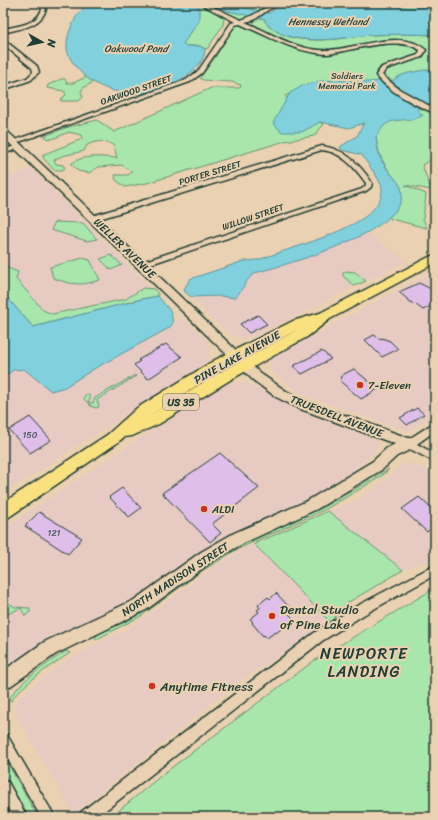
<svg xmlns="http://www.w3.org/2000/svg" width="438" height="820" font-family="Sriracha,sans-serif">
	<rect width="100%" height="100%" fill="#ead1b2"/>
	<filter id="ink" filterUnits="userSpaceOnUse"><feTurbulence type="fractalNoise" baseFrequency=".025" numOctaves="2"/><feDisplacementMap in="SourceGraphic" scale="8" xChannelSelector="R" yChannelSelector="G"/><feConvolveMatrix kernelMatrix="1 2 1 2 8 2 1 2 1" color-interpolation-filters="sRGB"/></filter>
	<g filter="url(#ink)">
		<g fill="#e7cbc3">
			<polygon points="31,168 155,292 44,315 3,271 3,179"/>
			<polygon points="367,233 407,261 252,337 244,338 233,336 209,316 191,297 220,296 235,298 240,293 247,279 255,273 345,243"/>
			<polygon points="435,270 435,413 409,431 326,403 298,392 272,372 270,363 275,356"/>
			<polygon points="183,318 206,339 211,349 209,359 204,365 13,487 3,492 3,378 13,370 24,369 45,387 66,387 92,370 169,328 173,323"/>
			<polygon points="233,382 249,383 305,413 372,438 377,442 377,450 349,476 320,494 264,519 208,547 153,584 127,605 64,631 3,668 3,529 220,386"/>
			<polygon points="409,463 435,473 435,558 403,570 328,511 358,500 388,478 402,465"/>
			<polygon points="254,544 330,622 237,683 74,814 17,716 14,708 19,698 55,668 100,641 123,632 175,596 205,573 239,551"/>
		</g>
		<g fill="#a9e6ac" stroke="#649270">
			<polygon points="194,3 199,3 224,18 223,25 208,48 205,49 200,46 185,46 183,44 185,39 192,31 199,5"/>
			<path d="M204 3H275C267 6 261 11 253 15 238 25 218 10 204 3Z"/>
			<polygon points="343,3 435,3 435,6 415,8"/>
			<path d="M257 17 265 19 269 27C277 31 285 36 294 38 319 43 345 38 370 35 392 34 414 34 435 35V68L391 84 383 76 384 72C397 63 413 63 425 55 426 45 413 41 405 41 374 41 343 55 313 49 293 45 273 35 255 27L253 25 254 21Z"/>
			<path d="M235 25C247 23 276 41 289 46 301 50 313 52 326 53 349 54 402 32 419 51L416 55 380 67 376 73V78L393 91 435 114V154L432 153 433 154 429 161 422 165 431 190 405 185 426 194 423 219 427 228 391 219 389 217 395 211 401 188C388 168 379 162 376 137L379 132 360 124 298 90 285 96 306 118 324 124 314 136 285 141 147 183 125 187 116 180 115 175H128L132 172 122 165 98 167 89 173 78 171 71 164C83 154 102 157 117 158L114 146C107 139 95 141 87 145L84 151 62 156 54 160 56 164 63 165 65 168 62 170H54L44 159 42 155 82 139 81 135 69 132 52 139 46 138 45 136 65 128 97 120 114 132 211 88H240L241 85 232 82 203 80 200 78 216 56Z"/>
			<polygon points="86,77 93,82 83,88 81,92 83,97 79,101 61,101 60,100 66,95 64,91 47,88 48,85 61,79 65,79 67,83 73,83"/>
			<polygon points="55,222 83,223 97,239 87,241 51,230"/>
			<polygon points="111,255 122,265 111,270 100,259"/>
			<path d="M83 258 90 260 100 280C81 286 72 285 53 278L50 267Z"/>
			<polygon points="3,266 18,272 16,279 43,310 52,314 126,299 143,288 154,289 158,294 158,296 142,299 33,327 3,293"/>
			<polygon points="346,271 355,272 366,281 354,286 343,276 343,273"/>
			<polygon points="135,375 136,376 97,400 99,407 96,408 91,406 84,399 85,395 89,395 90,398 88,402 93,403 95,398"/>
			<polygon points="389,469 382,476 326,509 236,550 202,571 141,616 95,640 96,636 100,633 129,620 149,608 209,564 231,550 328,505"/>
			<polygon points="328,511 403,570 347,603 330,622 254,544"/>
			<polygon points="435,588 435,817 111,817 163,774 315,660"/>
			<polygon points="3,600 15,607 30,608 30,612 25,616 21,608 3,616 3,611 5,610"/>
			<path d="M66 651 70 653C54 663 20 686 11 701L9 699C20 681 48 663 66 651Z"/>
			<polygon points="3,755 35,812 37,817 29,817 3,772"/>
		</g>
		<g fill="#81d0dd" stroke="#5a9599">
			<path d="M130 3H194L199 5V21L183 44 186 46H200L205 49C205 76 151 96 129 94 111 92 90 84 78 69 74 64 67 56 67 48 66 36 72 24 78 14 81 11 83 9 85 5Z"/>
			<path d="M209 3H221L269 13 275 9 317 3H343L415 8 435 6V35C414 34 392 34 371 35 339 38 288 49 265 22V19L228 11Z"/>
			<path d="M435 68V116L423 108 418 107V111L423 115C413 123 397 117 386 124 382 127 379 133 376 137 377 146 379 158 385 166 389 173 398 180 401 188 415 231 283 265 255 273 245 280 243 290 235 298L220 296 191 297 185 292 184 289 190 279 244 261 258 260C290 248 337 236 365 217 373 211 383 199 382 189 382 181 367 164 362 155L342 150 340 147 357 136 364 123 349 128 320 122 302 132H282L273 123 290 93 304 85 321 81 338 80 368 82 394 80C400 72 425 71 435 68Z"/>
			<polygon points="3,293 33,327 142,299 158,296 171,312 173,323 169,328 92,370 65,387 51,391 24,369 13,370 3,378"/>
		</g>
		<g fill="#e0beea" stroke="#1f3d34">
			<polygon points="419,283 435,291 435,304 423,310 415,304 414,305 399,292"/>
			<polygon points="258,315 267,324 249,333 240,324"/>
			<polygon points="374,335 380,339 382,338 390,341 398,349 382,357 365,340"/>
			<polygon points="166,344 182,357 148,379 134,365 140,361 138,360"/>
			<polygon points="322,351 331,359 302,374 293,366"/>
			<polygon points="354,369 378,389 361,399 341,382 342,375"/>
			<polygon points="417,408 424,414 407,425 400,418"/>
			<polygon points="30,417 51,440 30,453 9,430"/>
			<polygon points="220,453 259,488 212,524 221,533 210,542 162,493"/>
			<polygon points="122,488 141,508 129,517 109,497"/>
			<polygon points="419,497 435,512 435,525 427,532 402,509"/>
			<polygon points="39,512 82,538 68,554 25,526"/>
			<polygon points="276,593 293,611 289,614 294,619 276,633 275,632 267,638 264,635 263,636 252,623 253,622 250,619 259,612 257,610 260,608 258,605 268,597 270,599"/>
		</g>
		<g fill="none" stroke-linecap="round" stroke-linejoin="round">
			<defs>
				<g id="street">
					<path d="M38 3H42L46 9C41 27 19 29 3 33V29C17 26 37 25 42 9Z"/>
					<path d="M199 3H205L241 20C257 16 266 3 283 3L268 10 254 20 245 22C271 33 299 52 328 50 356 49 402 28 426 50L422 57 386 69 382 75 399 89 435 109V113C416 106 388 91 376 75L382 67 418 55 420 50C396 35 355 50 328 54 296 53 268 36 240 24L235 25 202 73 190 82 16 143H12V141L186 80 198 71 231 23 235 22Z"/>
					<polygon points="3,39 37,66 39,72 31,80 3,90 3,86 27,78 33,72 32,68 3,44"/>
					<polygon points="18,145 20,146 20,148 3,154 3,150"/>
					<path d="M322 146C345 149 360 164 372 183L371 187 366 191 142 267 138 265 139 263 362 189 366 185V183C355 168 342 152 322 150L96 220H94L90 218 92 216Z"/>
					<polygon points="435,422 435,431 417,444 435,454 435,462 406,447 404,444 406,441"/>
					<polygon points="435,565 435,575 365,614 322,641 97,817 79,817 81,812 314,633 357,606"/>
					<polygon points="3,733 7,735 55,817 41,817 3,751"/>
					<polygon points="3,781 8,782 27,817 13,817 3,800"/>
				</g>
				<polygon id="secondary" points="3,129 6,130 261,374 286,391 308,402 414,440 416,444 414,448 397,456 383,469 317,509 244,543 211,562 146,610 56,654 9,687 3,689 3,671 44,642 134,600 201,552 234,533 307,501 373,461 387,448 395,444 298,408 276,397 253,380 3,137"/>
				<path id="primary" d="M435 254V263L330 319 307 337 230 380 159 424 132 436 124 437 117 443 9 517 3 519V503L107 435 137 408 215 360 293 321 320 313ZM299 329 220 372 147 417 225 368Z"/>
			</defs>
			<use href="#street" stroke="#1f3d34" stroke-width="3"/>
			<use href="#secondary" stroke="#1f3d34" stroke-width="3"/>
			<use href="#primary" stroke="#1f3d34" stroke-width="3"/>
			<use href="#street" fill="#ead1b2" fill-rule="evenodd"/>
			<use href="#secondary" fill="#ead1b2" fill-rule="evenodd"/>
			<use href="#primary" fill="#fae180" fill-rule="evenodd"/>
		</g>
	</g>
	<g fill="#c8321e" stroke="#ead1b2" stroke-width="1.5">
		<circle cx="360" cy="385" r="4"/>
		<circle cx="204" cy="509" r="4"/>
		<circle cx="272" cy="616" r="4"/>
		<circle cx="152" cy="686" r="4"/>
	</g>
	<g text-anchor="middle" stroke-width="4" stroke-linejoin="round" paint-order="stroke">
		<g font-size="9" fill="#26453a" stroke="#ead1b2">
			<text x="347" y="79">Soldiers<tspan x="347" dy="10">Memorial Park</tspan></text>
		</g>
		<g font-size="9" fill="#1f3d34" stroke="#ead1b2">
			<text transform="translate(136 90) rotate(-19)" y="3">OAKWOOD STREET</text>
			<text transform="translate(210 173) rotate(-17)" y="3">PORTER STREET</text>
			<text transform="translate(253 217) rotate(-19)" y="3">WILLOW STREET</text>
		</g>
		<g font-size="9" fill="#4f5d62">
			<text x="30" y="438">150</text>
			<text x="54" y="536">121</text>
		</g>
		<g font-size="10" font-style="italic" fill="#24443c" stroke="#ead1b2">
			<text x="328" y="25">Hennessy Wetland</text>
			<text x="136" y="52">Oakwood Pond</text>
		</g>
		<rect fill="#ead1b2" stroke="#5c695a" stroke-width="1" x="163" y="394" width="36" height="16" rx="3"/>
		<g font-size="10" font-weight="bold" fill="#1f3d34">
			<text x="181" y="406">US 35</text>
		</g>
		<g font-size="11" fill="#1f3d34" stroke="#ead1b2">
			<text transform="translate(125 248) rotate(44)" y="4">WELLER AVENUE</text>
			<text transform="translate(237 357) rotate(-29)" y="4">PINE LAKE AVENUE</text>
			<text transform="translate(337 416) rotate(21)" y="4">TRUESDELL AVENUE</text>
			<text transform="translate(175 579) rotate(-33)" y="4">NORTH MADISON STREET</text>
		</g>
		<g font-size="11" fill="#1f3d34" stroke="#ead1b2" text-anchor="start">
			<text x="368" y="389">7-Eleven</text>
			<text x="212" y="513">ALDI</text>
		</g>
		<g font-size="13" fill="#1f3d34" stroke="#ead1b2" text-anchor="start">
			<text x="280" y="614">Dental Studio<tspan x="280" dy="15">of Pine Lake</tspan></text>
			<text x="160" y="691">Anytime Fitness</text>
		</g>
		<g font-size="16" letter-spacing="1" fill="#1f3d34" stroke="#ead1b2">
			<text x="364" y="659">NEWPORTE<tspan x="364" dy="18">LANDING</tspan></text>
		</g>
	</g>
	<rect width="438" height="820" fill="none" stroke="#ead1b2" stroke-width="16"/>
	<rect x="8" y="8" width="422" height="804" fill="none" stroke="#1f3d34" stroke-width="1.5" filter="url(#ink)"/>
	<g transform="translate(42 42) rotate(98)" stroke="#ead1b2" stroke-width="3" paint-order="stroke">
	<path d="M0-3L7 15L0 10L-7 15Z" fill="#1f3d34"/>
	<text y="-6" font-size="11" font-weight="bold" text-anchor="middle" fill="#1f3d34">N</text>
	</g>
</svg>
